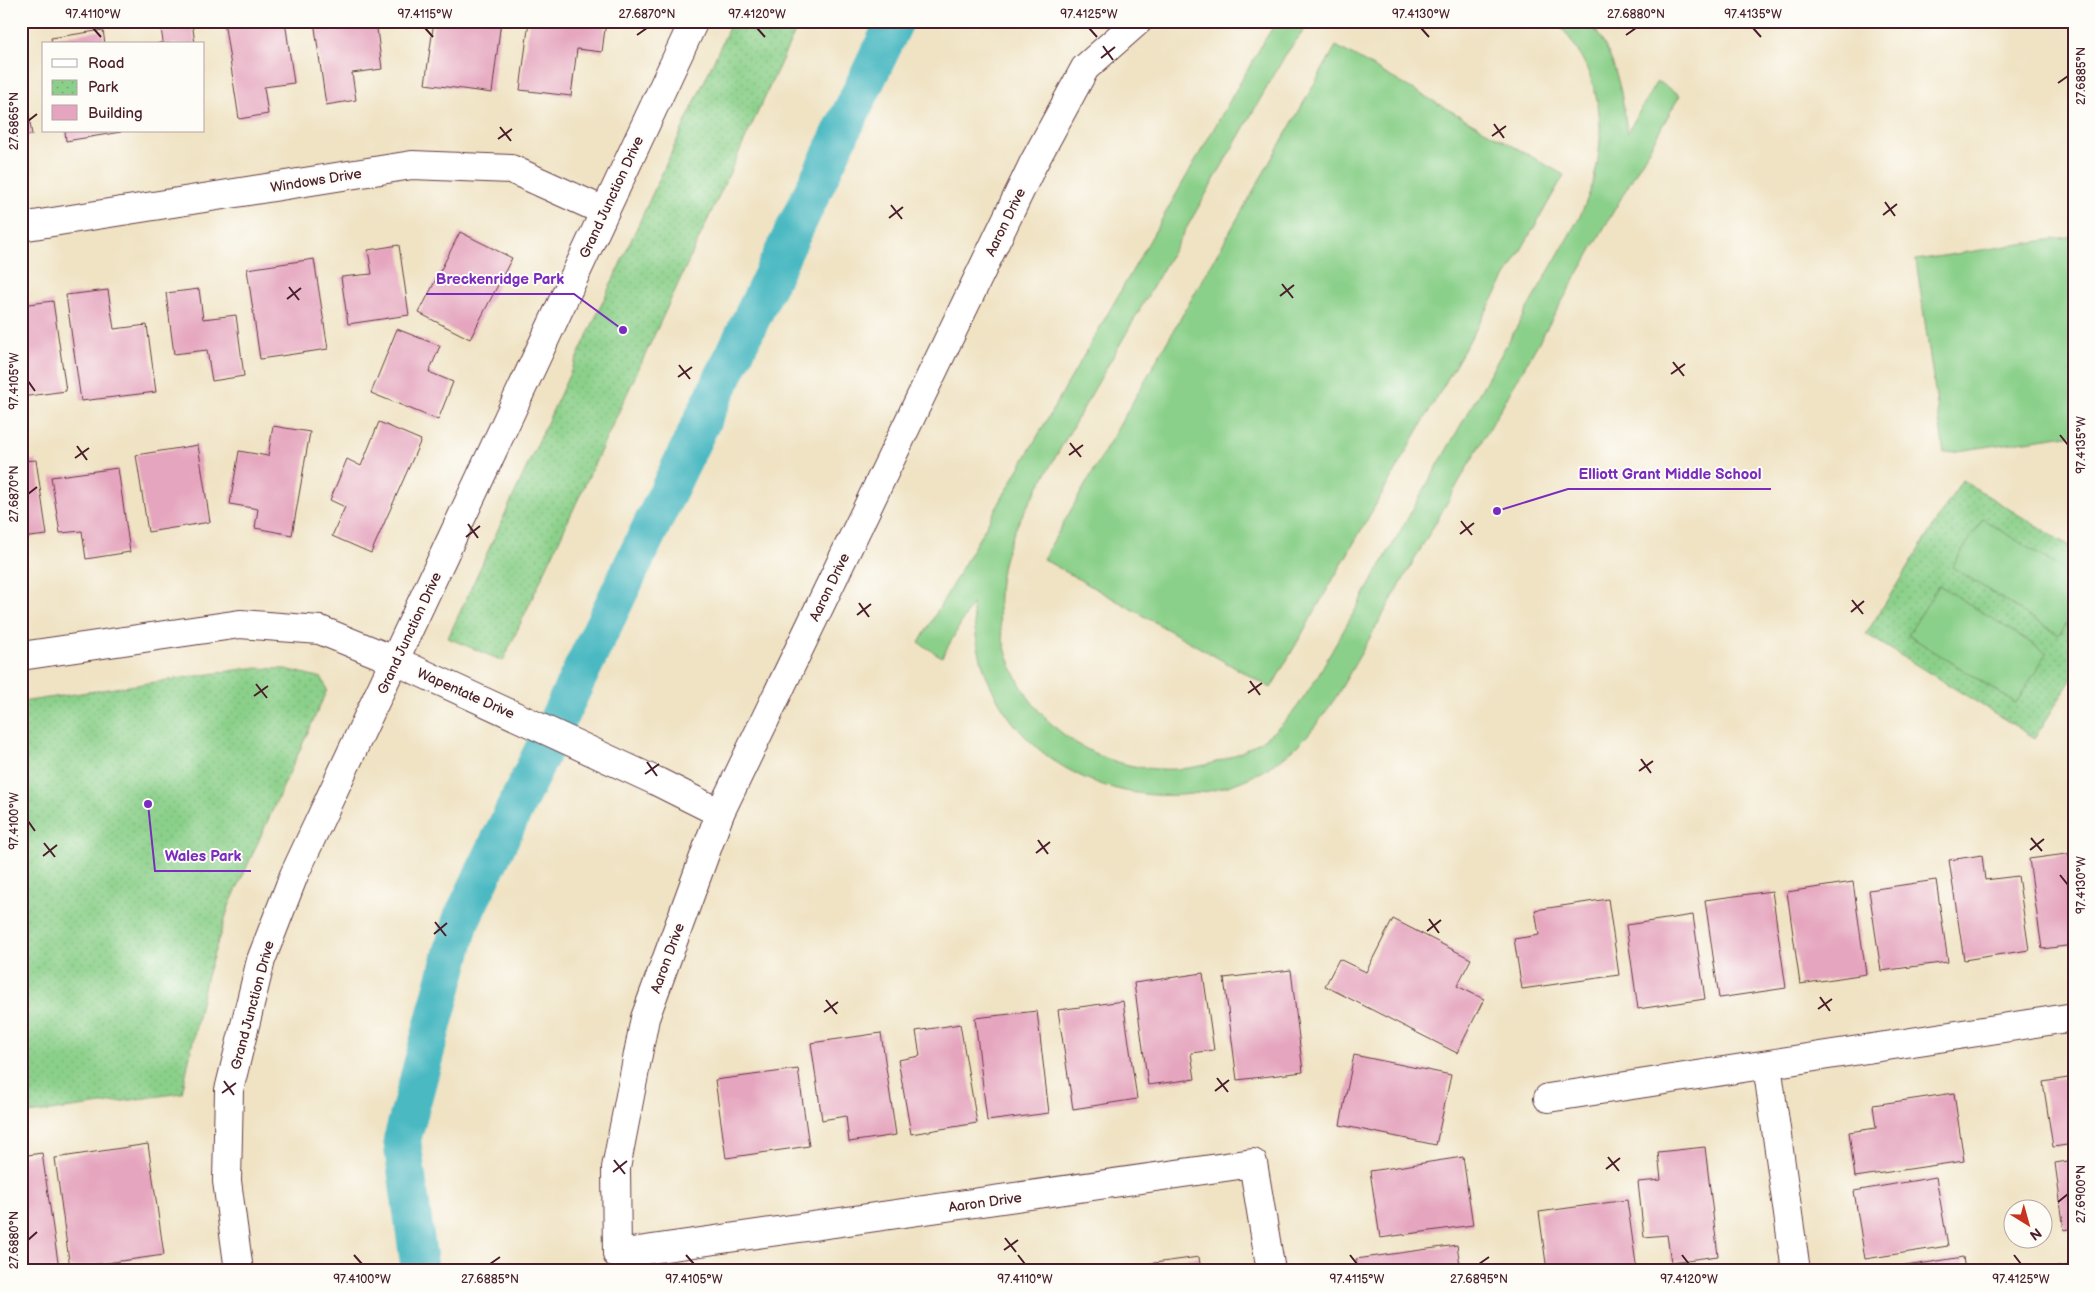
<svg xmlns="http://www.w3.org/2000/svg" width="2095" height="1292" font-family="'Balsamiq Sans',sans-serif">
	<defs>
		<pattern id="park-dots" width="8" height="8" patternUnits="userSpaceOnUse" patternTransform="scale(1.25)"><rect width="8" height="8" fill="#8bd08a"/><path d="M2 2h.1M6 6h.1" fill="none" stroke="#79b277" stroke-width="1.8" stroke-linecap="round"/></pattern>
	</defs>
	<rect width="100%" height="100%" fill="#fdfcf7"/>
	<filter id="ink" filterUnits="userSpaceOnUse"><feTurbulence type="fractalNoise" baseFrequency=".02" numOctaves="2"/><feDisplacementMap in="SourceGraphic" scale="10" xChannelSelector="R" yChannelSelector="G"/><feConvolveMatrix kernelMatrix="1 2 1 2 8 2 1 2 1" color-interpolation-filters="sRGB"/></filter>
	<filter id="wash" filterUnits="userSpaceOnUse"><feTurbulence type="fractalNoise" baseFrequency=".0096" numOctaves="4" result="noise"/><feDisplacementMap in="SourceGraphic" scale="20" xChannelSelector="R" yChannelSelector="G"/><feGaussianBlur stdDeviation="1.12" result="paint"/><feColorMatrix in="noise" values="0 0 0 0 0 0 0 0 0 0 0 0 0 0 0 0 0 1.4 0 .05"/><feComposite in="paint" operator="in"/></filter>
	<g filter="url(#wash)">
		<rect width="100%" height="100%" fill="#f0e3c4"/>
		<g fill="url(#park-dots)" stroke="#6a785a">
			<polygon points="732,21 800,21 503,661 448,638"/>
			<polygon points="1962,480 2074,549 2074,675 2035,738 1866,634"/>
			<polygon points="250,668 286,669 322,678 327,690 229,906 206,979 182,1093 21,1115 21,702"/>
		</g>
		<g fill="#8bd08a" stroke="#6a785a">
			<path d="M1277 21H1311L1286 54 1020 519C1013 535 1005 551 1002 569 981 678 1066 775 1177 769 1215 767 1252 751 1280 726 1293 714 1303 699 1313 684L1579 218C1612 150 1608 80 1556 21H1589C1615 54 1623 93 1627 133L1657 81 1680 95 1336 697C1324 714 1313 731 1298 745 1203 833 1041 802 989 682 978 657 975 631 972 604L942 657 919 643 1264 41Z"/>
			<polygon points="1336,46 1564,175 1271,688 1043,559"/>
			<polygon points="2074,236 2074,434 1944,453 1916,260"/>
			<polygon points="1983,519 2074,577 2074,613 2059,635 1952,567"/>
			<polygon points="1939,585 2047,653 2016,703 1908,635"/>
		</g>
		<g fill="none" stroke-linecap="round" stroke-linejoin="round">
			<polyline stroke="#4bb9c2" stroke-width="38" points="420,1271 402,1140 461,920 895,21"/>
		</g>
		<g id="blocks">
			<g fill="#e5a5be">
				<polygon points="160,21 192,21 195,44 157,44 163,42"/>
				<polygon points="224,21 285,21 294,83 264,87 268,114 239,119"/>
				<polygon points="314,21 376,21 382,69 352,73 356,100 326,105"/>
				<polygon points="434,21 501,21 492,93 425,84"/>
				<polygon points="529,21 606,21 602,52 577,49 571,96 520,90"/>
				<polygon points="103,30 105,44 52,44 51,38"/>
				<polygon points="21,67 32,135 21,136"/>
				<polygon points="65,131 121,131 121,132 66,141"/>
				<polygon points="460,232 512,258 470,339 419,313"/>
				<polygon points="399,245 409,315 348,324 341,277 372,274 368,250"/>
				<polygon points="314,259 328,349 260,359 247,269"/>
				<polygon points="199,289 203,319 236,315 244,376 212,381 207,350 174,354 166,293"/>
				<polygon points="108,290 114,329 147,325 156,392 81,401 66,295"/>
				<polygon points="53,301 66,391 21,397 21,305"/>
				<polygon points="397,329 440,346 429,372 453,382 438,420 371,393"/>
				<polygon points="379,422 421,440 371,553 332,536 345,507 330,500 347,459 361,466"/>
				<polygon points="273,426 310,432 292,535 255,528 258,509 230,504 239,451 268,456"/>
				<polygon points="198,445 210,522 148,532 136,455"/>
				<polygon points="36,460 47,535 21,538 21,461"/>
				<polygon points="118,468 130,552 86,559 82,531 60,533 51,477"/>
				<polygon points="2074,853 2074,945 2042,949 2029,859"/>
				<polygon points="1982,855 1985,880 2018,876 2029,950 1964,960 1949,860"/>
				<polygon points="1936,880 1948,962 1881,971 1869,890"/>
				<polygon points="1853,882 1866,974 1800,984 1787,892"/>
				<polygon points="1772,891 1786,988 1719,998 1705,900"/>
				<polygon points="1608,899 1619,975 1522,989 1514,939 1539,935 1535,910"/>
				<polygon points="1693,915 1705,999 1638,1009 1626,925"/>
				<polygon points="1393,919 1471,959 1457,986 1484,999 1457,1053 1325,986 1339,959 1366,972"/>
				<polygon points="1291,970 1303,1072 1237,1080 1224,978"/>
				<polygon points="1203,973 1214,1050 1191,1053 1195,1079 1148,1085 1134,983"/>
				<polygon points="1123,1001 1137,1099 1073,1109 1058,1010"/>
				<polygon points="1037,1011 1049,1113 987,1121 975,1018"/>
				<polygon points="960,1024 977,1123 911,1134 898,1060 920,1056 916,1031"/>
				<polygon points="881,1033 896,1135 849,1142 846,1116 822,1120 811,1043"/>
				<polygon points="1354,1055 1451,1075 1436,1145 1340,1125"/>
				<polygon points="798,1069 809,1146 726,1158 715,1080"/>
				<polygon points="2074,1077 2074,1144 2053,1147 2043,1082"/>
				<polygon points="1954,1093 1964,1161 1855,1177 1849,1132 1876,1128 1873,1105"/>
				<polygon points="148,1144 164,1255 70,1268 55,1158"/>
				<polygon points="1705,1147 1718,1256 1671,1262 1667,1235 1644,1237 1638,1182 1661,1180 1658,1152"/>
				<polygon points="42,1153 59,1269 21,1271 21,1156"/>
				<polygon points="1463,1157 1473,1225 1380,1238 1370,1171"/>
				<polygon points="2074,1160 2074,1228 2064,1230 2055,1163"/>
				<polygon points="1936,1177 1948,1246 1865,1259 1854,1191"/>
				<polygon points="1627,1200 1637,1271 1547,1271 1539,1212"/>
				<polygon points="1457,1245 1461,1271 1357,1271 1356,1259"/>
				<polygon points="1199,1257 1201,1271 1133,1271 1132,1266"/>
				<polygon points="1963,1257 1965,1271 1881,1271 1881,1270"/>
				<polygon points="2074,1265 2074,1271 2051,1271 2051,1268"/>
				<polygon points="1120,1266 1120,1271 1096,1271 1096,1270"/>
			</g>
		</g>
	</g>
	<g filter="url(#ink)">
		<use href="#blocks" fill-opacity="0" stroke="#633c42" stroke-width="1"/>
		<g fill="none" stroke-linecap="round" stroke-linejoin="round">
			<defs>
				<g id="minor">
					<polyline points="21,227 412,165 511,169 604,211"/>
					<polyline points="21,656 240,624 320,630 396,661"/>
					<polyline points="1767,1065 1796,1271"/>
					<polyline points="1548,1098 2074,1017"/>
				</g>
				<g id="tertiary">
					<polyline points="1138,21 1085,68 1033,164 720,813 645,1018 616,1168 617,1254 1253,1163 1271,1271"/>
					<polyline points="396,661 658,782 720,813"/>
					<polyline points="239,1271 227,1181 229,1090 261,960 294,875 694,21"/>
				</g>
			</defs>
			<use href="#minor" stroke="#633c42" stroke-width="30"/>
			<use href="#tertiary" stroke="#633c42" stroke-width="30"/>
			<use href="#minor" stroke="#fff" stroke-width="28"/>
			<use href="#tertiary" stroke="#fff" stroke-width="28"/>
		</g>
	</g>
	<path fill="none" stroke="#4a1f2b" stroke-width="2" d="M93 28 101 37M425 28 433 37M757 28 765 37M1089 28 1097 37M1421 28 1429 37M1753 28 1761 37M637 35 647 28M1626 35 1636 28M1103 46 1113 60M1101 58 1115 47M2058 83 2068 76M28 121 37 114M1494 124 1504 138M500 127 511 141M1492 136 1506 126M498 139 512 129M1885 202 1895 216M891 205 902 219M1883 215 1897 204M889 218 903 207M1282 284 1293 298M289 287 299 300M1280 296 1294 285M287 299 301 288M1673 362 1684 376M679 365 690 379M1671 374 1685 364M678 377 692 367M28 381 35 391M2060 435 2068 445M1070 443 1081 457M77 446 87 460M1069 455 1083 445M75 458 89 448M28 494 37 487M1461 521 1472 535M468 524 478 538M1460 534 1474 523M466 537 480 526M1852 600 1863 614M859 603 869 617M1851 612 1864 601M857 615 871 604M1250 681 1260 695M256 684 267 698M1248 693 1262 683M254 696 268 686M1641 759 1651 773M647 762 657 776M1639 771 1653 761M645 774 659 764M28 821 35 831M2031 838 2042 851M1038 840 1048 854M44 843 55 857M2030 850 2044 839M1036 853 1050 842M43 856 57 845M2060 875 2068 885M1429 919 1439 933M435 922 446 936M1427 931 1441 920M434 934 447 923M1820 997 1830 1011M826 1000 837 1014M1818 1009 1832 999M824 1012 838 1002M1217 1078 1228 1092M224 1081 234 1095M1215 1091 1229 1080M222 1093 236 1083M1608 1157 1619 1171M614 1160 625 1174M1606 1169 1620 1158M613 1172 627 1161M2058 1202 2068 1194M1005 1238 1016 1252M28 1240 37 1232M1004 1250 1018 1240M354 1255 362 1264M686 1255 694 1264M1018 1255 1025 1264M1350 1255 1357 1264M1682 1255 1689 1264M2014 1255 2021 1264M490 1264 500 1257M1479 1264 1489 1257"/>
	<g text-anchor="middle" stroke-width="4" stroke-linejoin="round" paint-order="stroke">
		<g font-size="14" fill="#4a1f2b" stroke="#fdfcf7">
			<text transform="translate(316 180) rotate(-9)" y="5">Windows Drive</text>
			<text transform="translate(611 197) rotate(-65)" y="5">Grand Junction Drive</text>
			<text transform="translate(1005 222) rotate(-64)" y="5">Aaron Drive</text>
			<text transform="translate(829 587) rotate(-64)" y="5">Aaron Drive</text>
			<text transform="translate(409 633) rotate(-65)" y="5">Grand Junction Drive</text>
			<text transform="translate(466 693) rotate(24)" y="5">Wapentate Drive</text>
			<text transform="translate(667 958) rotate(-70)" y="5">Aaron Drive</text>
			<text transform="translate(252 1005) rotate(-75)" y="5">Grand Junction Drive</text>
			<text transform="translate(985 1202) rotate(-8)" y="5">Aaron Drive</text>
		</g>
	</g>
	<path fill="none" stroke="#7b2cbf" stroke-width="2" d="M623 330L574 294H426M1497 511L1568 489H1771M148 804L155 871H251"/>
	<g fill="#7b2cbf" stroke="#fdfcf7" stroke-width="2">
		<circle cx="623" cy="330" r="5"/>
		<circle cx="1497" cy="511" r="5"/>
		<circle cx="148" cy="804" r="5"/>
	</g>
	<g font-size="15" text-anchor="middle" font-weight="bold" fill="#7b2cbf" stroke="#fdfcf7" stroke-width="4" stroke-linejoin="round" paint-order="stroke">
		<text x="500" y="284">Breckenridge Park</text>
		<text x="1670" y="479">Elliott Grant Middle School</text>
		<text x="203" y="861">Wales Park</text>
	</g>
	<rect width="2095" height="1292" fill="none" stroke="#fdfcf7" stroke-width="55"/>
	<rect x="42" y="42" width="162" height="90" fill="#fdfcf7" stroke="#b5a4a5"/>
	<rect x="52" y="59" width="25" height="8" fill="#ffffff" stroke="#b5a4a5"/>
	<text x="88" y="68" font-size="15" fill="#4a1f2b">Road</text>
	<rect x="52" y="80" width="25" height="15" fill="url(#park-dots)" stroke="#b5a4a5"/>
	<text x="88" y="92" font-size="15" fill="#4a1f2b">Park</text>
	<rect x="52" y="105" width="25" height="15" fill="#e5a5be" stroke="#b5a4a5"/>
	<text x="88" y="118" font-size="15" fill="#4a1f2b">Building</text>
	<g transform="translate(2028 1224) rotate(143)"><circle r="24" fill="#fdfcf7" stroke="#b5a4a5"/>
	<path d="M0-4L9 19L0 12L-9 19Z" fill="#c8321e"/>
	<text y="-8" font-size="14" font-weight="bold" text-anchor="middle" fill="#4a1f2b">N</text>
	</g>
	<rect x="28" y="28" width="2040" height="1236" fill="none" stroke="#4a1f2b" stroke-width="2"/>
	<g font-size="12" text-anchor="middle" fill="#4a1f2b">
		<text x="93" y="18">97.4110°W</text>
		<text x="425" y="18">97.4115°W</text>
		<text x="647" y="18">27.6870°N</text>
		<text x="757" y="18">97.4120°W</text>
		<text x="1089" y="18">97.4125°W</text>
		<text x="1421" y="18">97.4130°W</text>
		<text x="1636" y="18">27.6880°N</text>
		<text x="1753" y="18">97.4135°W</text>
		<text transform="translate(2081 76) rotate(-90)" y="4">27.6885°N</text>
		<text transform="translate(14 121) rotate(-90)" y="4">27.6865°N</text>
		<text transform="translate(14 381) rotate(-90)" y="4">97.4105°W</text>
		<text transform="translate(2081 445) rotate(-90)" y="4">97.4135°W</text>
		<text transform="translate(14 494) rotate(-90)" y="4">27.6870°N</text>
		<text transform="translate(14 821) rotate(-90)" y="4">97.4100°W</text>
		<text transform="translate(2081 885) rotate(-90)" y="4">97.4130°W</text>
		<text transform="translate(2081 1194) rotate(-90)" y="4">27.6900°N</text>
		<text transform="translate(14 1240) rotate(-90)" y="4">27.6880°N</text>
		<text x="362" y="1283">97.4100°W</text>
		<text x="490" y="1283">27.6885°N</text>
		<text x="694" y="1283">97.4105°W</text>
		<text x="1025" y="1283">97.4110°W</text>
		<text x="1357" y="1283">97.4115°W</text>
		<text x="1479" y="1283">27.6895°N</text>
		<text x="1689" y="1283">97.4120°W</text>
		<text x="2021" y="1283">97.4125°W</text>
	</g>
</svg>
